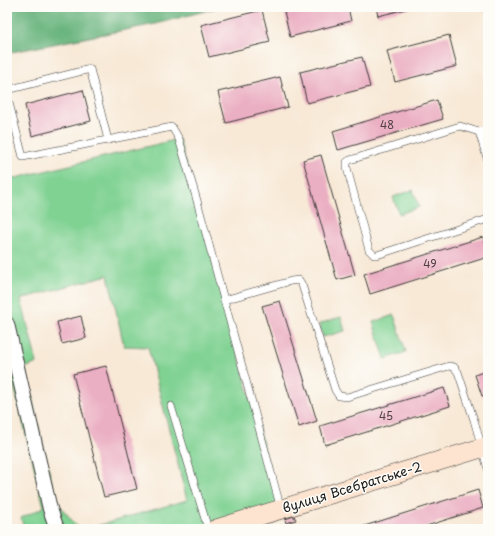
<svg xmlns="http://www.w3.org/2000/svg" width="495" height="536" font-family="'Playpen Sans',sans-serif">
	<rect width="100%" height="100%" fill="#fdfcf7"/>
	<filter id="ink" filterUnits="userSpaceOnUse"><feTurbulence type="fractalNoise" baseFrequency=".025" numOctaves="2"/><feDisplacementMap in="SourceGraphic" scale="8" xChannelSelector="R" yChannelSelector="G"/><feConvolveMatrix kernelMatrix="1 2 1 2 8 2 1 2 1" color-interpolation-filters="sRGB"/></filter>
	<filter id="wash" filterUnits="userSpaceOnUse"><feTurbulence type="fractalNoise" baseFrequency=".012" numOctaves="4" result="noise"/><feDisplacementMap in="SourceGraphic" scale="16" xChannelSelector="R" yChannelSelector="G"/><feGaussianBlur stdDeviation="0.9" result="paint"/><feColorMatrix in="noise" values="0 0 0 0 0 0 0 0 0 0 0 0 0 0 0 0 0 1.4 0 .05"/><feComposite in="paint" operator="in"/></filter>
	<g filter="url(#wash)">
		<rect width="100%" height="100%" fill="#f8e9d7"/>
		<g fill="#80d293" stroke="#4e7758">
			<polygon points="179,139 281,509 255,517 259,529 86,529 187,500 148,347 124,346 108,275 21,299 37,363 25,368 56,501 79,529 24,529 21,518 44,507 7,358 7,180"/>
			<polygon points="413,190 419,207 399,214 393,197"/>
			<polygon points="394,315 406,352 385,359 373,322"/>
			<polygon points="341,317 345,331 323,337 319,324"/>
		</g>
		<polygon fill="#68b47d" stroke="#42684c" points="7,7 220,7 156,24 7,53"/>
		<g id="blocks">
			<g fill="#ebafc3">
				<polygon points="283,7 348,7 351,21 290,37"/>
				<polygon points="376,7 410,7 410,8 378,16"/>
				<polygon points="262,10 270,42 209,57 201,25"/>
				<polygon points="449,35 457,66 395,82 387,51"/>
				<polygon points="362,57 370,87 307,103 300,72"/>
				<polygon points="280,77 288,107 226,123 218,92"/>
				<polygon points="83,90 91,121 32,136 25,105"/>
				<polygon points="437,100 443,119 338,150 333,131"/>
				<polygon points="321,155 355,275 337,280 303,160"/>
				<polygon points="483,237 488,251 488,257 370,294 364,274"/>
				<polygon points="280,301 317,421 299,427 262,306"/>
				<polygon points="81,316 86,338 62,344 57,322"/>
				<polygon points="106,366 137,489 104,497 73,374"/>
				<polygon points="488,370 488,394 482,396 475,375"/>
				<polygon points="444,388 450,406 325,445 320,426"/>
				<polygon points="478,490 483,508 417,529 355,529"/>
				<polygon points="294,516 296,520 286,523 285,519"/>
			</g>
		</g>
	</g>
	<g filter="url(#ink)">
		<use href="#blocks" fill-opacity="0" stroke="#3d3b38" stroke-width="1"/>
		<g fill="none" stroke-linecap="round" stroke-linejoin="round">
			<defs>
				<g id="lane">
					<polyline points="486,9 488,9"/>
					<polyline points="7,90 90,69 108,140"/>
					<polyline points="7,95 23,157 172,127 179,139 196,197 281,509"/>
					<polyline points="488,130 479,132 488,161"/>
					<polyline points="479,132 460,126 350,160 347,162 347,168 369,250 374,255 377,255 488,219"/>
					<polyline points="224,300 291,281 299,280 302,285 335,390 339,396 347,397 449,366 454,367 458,372 474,420 488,469"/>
					<polyline points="171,406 208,529"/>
					<polyline points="255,517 259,529"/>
				</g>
				<polyline id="street" points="7,324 50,509 57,529"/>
				<polyline id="secondary" points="216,529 488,446"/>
			</defs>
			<use href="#lane" stroke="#3d3b38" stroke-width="8"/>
			<use href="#street" stroke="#3d3b38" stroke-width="16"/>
			<use href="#secondary" stroke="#3d3b38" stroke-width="20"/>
			<use href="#lane" stroke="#fff" stroke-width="7"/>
			<use href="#street" stroke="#fff" stroke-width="14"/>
			<use href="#secondary" stroke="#fde4d0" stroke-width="19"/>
		</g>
	</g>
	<g text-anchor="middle" stroke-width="3" stroke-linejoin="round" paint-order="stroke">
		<g font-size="11" fill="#504146">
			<text x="387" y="129">48</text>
			<text x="430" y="268">49</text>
			<text x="386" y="420">45</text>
		</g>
		<g font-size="13" fill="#1c1c1c" stroke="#fdfcf7">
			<text transform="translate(352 487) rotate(-17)" y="5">вулиця Всебратське-2</text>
		</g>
	</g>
	<rect width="495" height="536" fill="none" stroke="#fdfcf7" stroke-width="24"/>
</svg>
